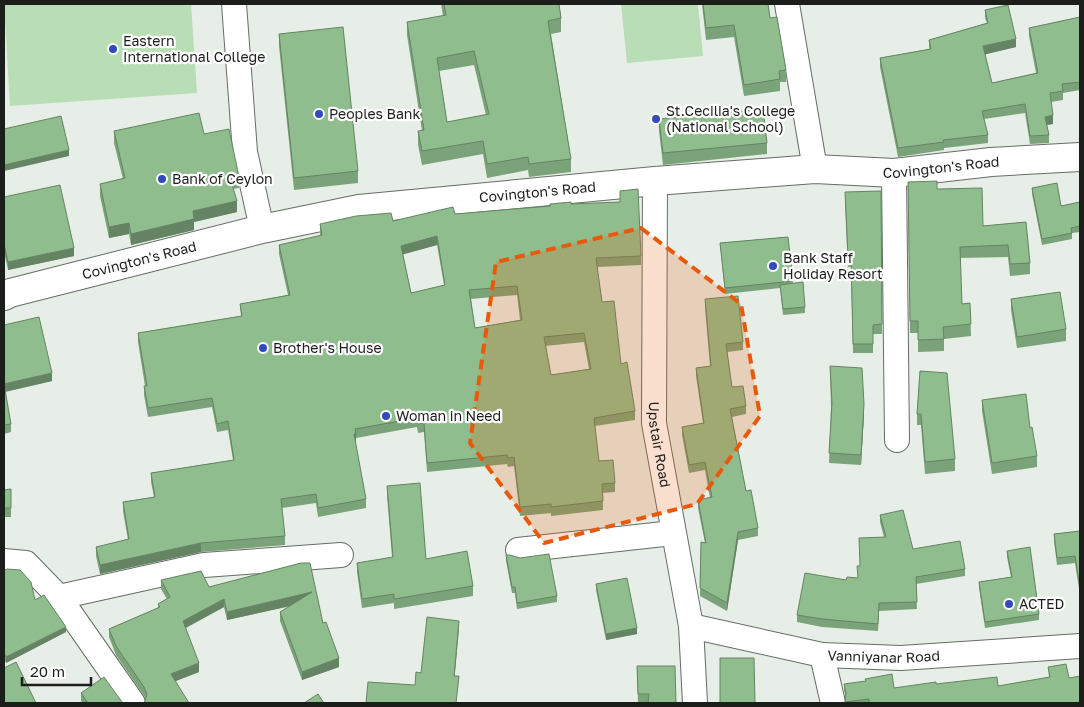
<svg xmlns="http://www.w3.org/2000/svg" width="1084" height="707" font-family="'Golos Text',sans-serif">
	<rect width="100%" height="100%" fill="#e7eee7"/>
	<g fill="#b9deb6">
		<polygon points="4,4 191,4 197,93 10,106"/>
		<polygon points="621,4 698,4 703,56 627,63"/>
	</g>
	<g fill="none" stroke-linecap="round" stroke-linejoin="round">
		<defs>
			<g id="minor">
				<polyline points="234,4 245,152 262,229"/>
				<polyline points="787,4 815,169"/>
				<polyline points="894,173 897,440"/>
				<path id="s1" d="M655 181 654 423 691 626 695 703"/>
				<polyline points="518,550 673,533"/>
				<polyline points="4,561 26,563 59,597 133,703"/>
				<polyline points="59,597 204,565 341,555"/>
				<path id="s2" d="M691 626 822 655 901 658 1080 646"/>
				<polyline points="822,655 833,703"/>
			</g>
			<g id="secondary">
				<path id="s3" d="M4 296 10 293 262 229 359 209 655 181 815 169 894 173 991 162 1080 157"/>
			</g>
		</defs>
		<use href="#minor" stroke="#666c66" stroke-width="26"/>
		<use href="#secondary" stroke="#666c66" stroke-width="30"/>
		<use href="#minor" stroke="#fff" stroke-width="24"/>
		<use href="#secondary" stroke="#fff" stroke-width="28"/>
	</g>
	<g fill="#7ba379" fill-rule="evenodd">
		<path d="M441 4H559L561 18V32L551 34 571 159V172L529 177 528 170 487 178 483 154 422 165 418 145V131H422L407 35V22L443 16ZM474 65 486 115 447 122 439 71Z"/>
		<polygon points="702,4 768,4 770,18 786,70 786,82 780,82 780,91 744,96 734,37 706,40"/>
		<polygon points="985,10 1016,47 985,54 992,83 1036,73 1029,36 1029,28 1080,17 1080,90 1063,93 1063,100 1051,102 1053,124 1047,125 1049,135 1049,143 1030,144 1025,113 984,119 988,135 988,143 944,148 944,150 898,157 880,67 880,58 929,49 929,40 987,23 985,18"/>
		<polygon points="279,34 358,171 358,183 294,190 279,46"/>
		<polygon points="659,119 767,143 767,154 663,165 659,131"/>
		<polygon points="114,131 204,134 239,177 239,188 233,189 237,212 194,222 194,230 131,245 129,234 109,238 100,196 100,184 123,179 114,143"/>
		<polygon points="908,182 937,189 983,226 1026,222 1030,263 1030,274 1010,276 1008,257 960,258 962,304 970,303 971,336 944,339 944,351 918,352 918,333 910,333"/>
		<polygon points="1032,188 1061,206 1080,202 1080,232 1072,233 1072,239 1042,245 1032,194"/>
		<path d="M620 191 641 256V265L597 267 602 302 635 411V420L595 426 599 461 615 483V492L603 493V510L551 516V513L520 516 514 466 508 467 507 464 427 472 424 432 418 433 417 427 356 438V442H355L366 499V508L318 517 316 503 282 508 285 536V545L201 552 100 574 96 556V547L128 540 123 511V502L154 497 151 482V473L233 460 228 430 217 432 212 407 148 417 144 395V386H145L138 342V333L241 316 240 304 288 295 279 254V245L320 236V224L393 221 455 214 550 206 571 204 620 202ZM437 245 444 285 411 293 403 254ZM517 295 520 320 475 328 471 299ZM584 342 589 369 551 375 545 346Z"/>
		<polygon points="881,191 882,334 873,334 873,353 853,353 851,267 848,267 845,201"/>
		<polygon points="4,197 74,256 8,270 4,252"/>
		<polygon points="788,237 793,283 805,307 805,313 783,315 780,288 725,294 720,243"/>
		<polygon points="705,299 743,342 743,350 727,352 732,387 746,406 746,414 732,417 746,491 758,528 758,536 738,540 727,611 700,596 701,542 705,543 698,508 698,500 710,498 705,470 689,473 682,435 682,427 703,423 696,376 696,368 710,366 705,307"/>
		<polygon points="1011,299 1066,329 1066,341 1017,348 1011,310"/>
		<polygon points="4,325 52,381 5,392 11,424 11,432 4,434"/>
		<polygon points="830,366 864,414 861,465 829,463 831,407"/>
		<polygon points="920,371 955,459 955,471 925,474 921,425 917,425 917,414"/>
		<polygon points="982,400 1030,428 1037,456 1037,467 992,474 982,411"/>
		<polygon points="387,486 426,559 473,586 473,596 394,609 394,603 362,608 357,572 357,563 392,557 387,495"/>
		<polygon points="11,489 11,517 4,517 4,490"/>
		<polygon points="880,515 913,549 965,569 965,576 916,584 917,609 879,611 878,631 822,627 797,622 797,615 846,580 858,578 860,566 884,537 880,522"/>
		<polygon points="1080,531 1080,595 1075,563 1057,565 1054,541 1054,534"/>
		<polygon points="1007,551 1039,614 1039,620 985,628 979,588 979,582 1011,577 1007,557"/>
		<polygon points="506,555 557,596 557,602 517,609 515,593 512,593 506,561"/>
		<polygon points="301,563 339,667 302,680 280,621 280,612 291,606 227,620 224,607 186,628 199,672 175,681 145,701 146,699 144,696 116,655 109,637 109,629 158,608 158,604 167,599 161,589 161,580 209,587"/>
		<polygon points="4,570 35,600 66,632 6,663 4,659"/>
		<polygon points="596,584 637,634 606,640 596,590"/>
		<polygon points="637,666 676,703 638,703"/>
		<polygon points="1048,667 1069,678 1080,703 845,703 846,698 844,690 844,684 894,688 936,684 998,686 1049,677"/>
		<polygon points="81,693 123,703 82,703 81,701"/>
	</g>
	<g fill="#648463">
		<polygon points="1016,39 1016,47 983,55 983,46"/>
		<polygon points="1053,115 1053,124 1045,125 1045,117"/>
		<polygon points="69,150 69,156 4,171 4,165"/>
		<polygon points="237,201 237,212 194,222 194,230 131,245 131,234 193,211"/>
		<polygon points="129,223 129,234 109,238 109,227"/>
		<polygon points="437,236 437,245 401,255 401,246"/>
		<polygon points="74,248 74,256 8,270 8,262"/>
		<polygon points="52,373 52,381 4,392 4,384"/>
		<polygon points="864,404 864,414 861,465 861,455"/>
		<polygon points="356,433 356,442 354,443 354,434"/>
		<polygon points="738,532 738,540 727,611 727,603"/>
		<polygon points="201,543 201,552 100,574 100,565"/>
		<polygon points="312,592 312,601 227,620 227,612"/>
		<polygon points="224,599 224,607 183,629 183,621"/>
		<polygon points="459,621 459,629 454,684 454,676"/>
		<polygon points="66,627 66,632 6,663 6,657"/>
		<polygon points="637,628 637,634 606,640 606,634"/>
		<polygon points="339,658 339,667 302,680 302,672"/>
		<polygon points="199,663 199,672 171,683 171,674"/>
	</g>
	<g fill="#8fbd8d" stroke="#648463" fill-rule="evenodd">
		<path d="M444 4H559L561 18 548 21 571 159 529 164 528 157 487 164 483 141 422 151 418 131 424 130 407 22 446 15ZM474 51 489 114 447 122 437 58Z"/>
		<polygon points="703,4 768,4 770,18 777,17 786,70 779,71 780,79 744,85 734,25 706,28"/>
		<polygon points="1008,5 1016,39 983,46 992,83 1038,73 1029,28 1080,17 1080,82 1062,84 1063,91 1050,93 1053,115 1045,117 1049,135 1030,136 1025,104 982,111 988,135 943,140 944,142 898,148 880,58 931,49 929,40 988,23 985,10"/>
		<polygon points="343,27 358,171 294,178 279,34"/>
		<polygon points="763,109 767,143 663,153 659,119"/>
		<polygon points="199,113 204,134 229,129 239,177 230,178 237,201 193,211 194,219 131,234 129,223 109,227 100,184 125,178 114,131"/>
		<polygon points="61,116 69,150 4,165 4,129"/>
		<polygon points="937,181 937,189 982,188 983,226 1026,222 1030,263 1010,264 1008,245 960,247 962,304 970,303 971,324 943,327 944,339 918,340 918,321 910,321 908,182"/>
		<polygon points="1057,183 1061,206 1080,202 1080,226 1071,228 1072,233 1042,239 1032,188"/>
		<polygon points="60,185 74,248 8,262 4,244 4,197"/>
		<path d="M638 189 641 256 596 258 602 302 614 301 621 364 627 362 635 411 594 418 599 461 613 460 615 483 602 484 603 501 551 507V504L520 507 514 457 508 458 507 455 427 463 424 423 418 424 417 418 355 429 356 433 354 434 366 499 318 508 316 494 281 499 285 536 201 543 100 565 96 547 129 539 123 502 155 497 151 473 234 460 228 421 217 424 212 398 148 408 144 386H147L138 333 242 316 240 304 290 295 279 245 322 235 320 224 356 216 391 213 393 221 453 207 455 214 550 206V204L571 202V204L620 202V191ZM437 236 445 285 411 293 401 246ZM517 286 522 320 475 328 469 290ZM584 333 591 369 551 375 544 337Z"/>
		<polygon points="881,191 882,324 873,325 873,344 853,344 851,258 848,258 845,192"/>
		<polygon points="788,237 793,281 725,288 720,243"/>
		<polygon points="803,282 805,307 783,309 780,285"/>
		<polygon points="1060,292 1066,329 1017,337 1011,299"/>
		<polygon points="738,296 743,342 726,344 732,387 743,386 746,406 730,409 746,491 751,490 758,528 738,532 727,603 700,588 701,542 706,543 698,500 712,497 705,462 689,465 682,427 704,423 696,368 711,366 705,299"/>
		<polygon points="39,317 52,373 4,384 4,325"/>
		<polygon points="830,366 862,368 864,404 861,455 829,453 832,403"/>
		<polygon points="920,371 947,373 955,459 925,462 921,414 917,414"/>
		<polygon points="4,384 11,424 4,425"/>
		<polygon points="1026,394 1030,428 1032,427 1037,456 992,463 982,400"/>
		<polygon points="420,483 426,559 467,551 473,586 394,599 394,594 362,599 357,563 393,557 387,486"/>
		<polygon points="11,489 11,508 4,508 4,490"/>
		<polygon points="903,510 913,549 960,541 965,569 916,577 917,602 879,603 878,624 822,619 797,615 805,573 846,580 847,577 858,578 857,566 860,566 859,538 886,537 880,515"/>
		<polygon points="1080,531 1080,588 1075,556 1057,558 1054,534"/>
		<polygon points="1030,547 1039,614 985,622 979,582 1012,577 1007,551"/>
		<polygon points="549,554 557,596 517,603 515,587 512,587 506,555 510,555 520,558"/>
		<polygon points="301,563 310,563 323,623 326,622 339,658 302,672 280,612 312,592 227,612 224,599 183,621 199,663 171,674 189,703 143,703 145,701 147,694 144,687 116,646 109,629 160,607 158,604 170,597 161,580 201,571 209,587"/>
		<polygon points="7,569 20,570 31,582 35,600 44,595 66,627 6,657 4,653 4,570"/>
		<polygon points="627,578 637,628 606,634 596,584"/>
		<polygon points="427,617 459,621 454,676 459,676 456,703 366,703 368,682 415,685 416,672 421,673"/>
		<polygon points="720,658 754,658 755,703 720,703"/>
		<polygon points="16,662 36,703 4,703 4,668"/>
		<polygon points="1066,664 1069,678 1080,676 1080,703 869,703 869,699 845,702 846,694 844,684 866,681 865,679 892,674 894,688 936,682 936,684 997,677 998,686 1050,677 1048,667"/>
		<polygon points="637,666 675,666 676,703 648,703 649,694 638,694"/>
		<polygon points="104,677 122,702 123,703 88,703 81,693"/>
		<polygon points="318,694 324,703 304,703"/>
	</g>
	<path fill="#e8590c" fill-opacity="0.2" stroke="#e8590c" stroke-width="4" stroke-dasharray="10 6" stroke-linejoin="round" d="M641 228 741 304 760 416 697 504 544 543 470 443 496 262Z"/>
	<g fill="#324abc" stroke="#fff" stroke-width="2">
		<circle cx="113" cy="49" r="5"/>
		<circle cx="319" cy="114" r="5"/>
		<circle cx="656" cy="119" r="5"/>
		<circle cx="162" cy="179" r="5"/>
		<circle cx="773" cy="266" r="5"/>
		<circle cx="263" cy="348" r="5"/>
		<circle cx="386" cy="416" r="5"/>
		<circle cx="1009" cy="604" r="5"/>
	</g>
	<g text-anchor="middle" stroke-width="4.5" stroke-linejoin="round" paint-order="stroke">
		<g font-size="14" fill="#1c1e1c" stroke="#fff" text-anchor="start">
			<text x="123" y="46">Eastern<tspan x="123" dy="16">International College</tspan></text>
			<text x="666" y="116">St.Cecilia's College<tspan x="666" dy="16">(National School)</tspan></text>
			<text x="329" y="119">Peoples Bank</text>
			<text x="172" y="184">Bank of Ceylon</text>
			<text x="783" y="263">Bank Staff<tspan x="783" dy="16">Holiday Resort</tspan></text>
			<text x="273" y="353">Brother's House</text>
			<text x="396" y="421">Woman in Need</text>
			<text x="1019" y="609">ACTED</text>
		</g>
		<g font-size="14" fill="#1c1e1c" stroke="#fff">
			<text dy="5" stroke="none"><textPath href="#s3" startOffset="950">Covington's Road</textPath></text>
			<text dy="5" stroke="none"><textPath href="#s3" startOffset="545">Covington's Road</textPath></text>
			<text dy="5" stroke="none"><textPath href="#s3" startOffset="140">Covington's Road</textPath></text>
			<text dy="5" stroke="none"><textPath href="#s1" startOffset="264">Upstair Road</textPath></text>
			<text dy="5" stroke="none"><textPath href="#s2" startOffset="196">Vanniyanar Road</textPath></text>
		</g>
	</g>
	<rect width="1084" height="707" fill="none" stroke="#1c1e1c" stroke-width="10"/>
	<path d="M22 677v8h69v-8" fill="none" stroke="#1c1e1c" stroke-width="2.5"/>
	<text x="30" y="677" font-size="15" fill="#1c1e1c" stroke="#ffffff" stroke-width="4" paint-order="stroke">20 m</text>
</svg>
